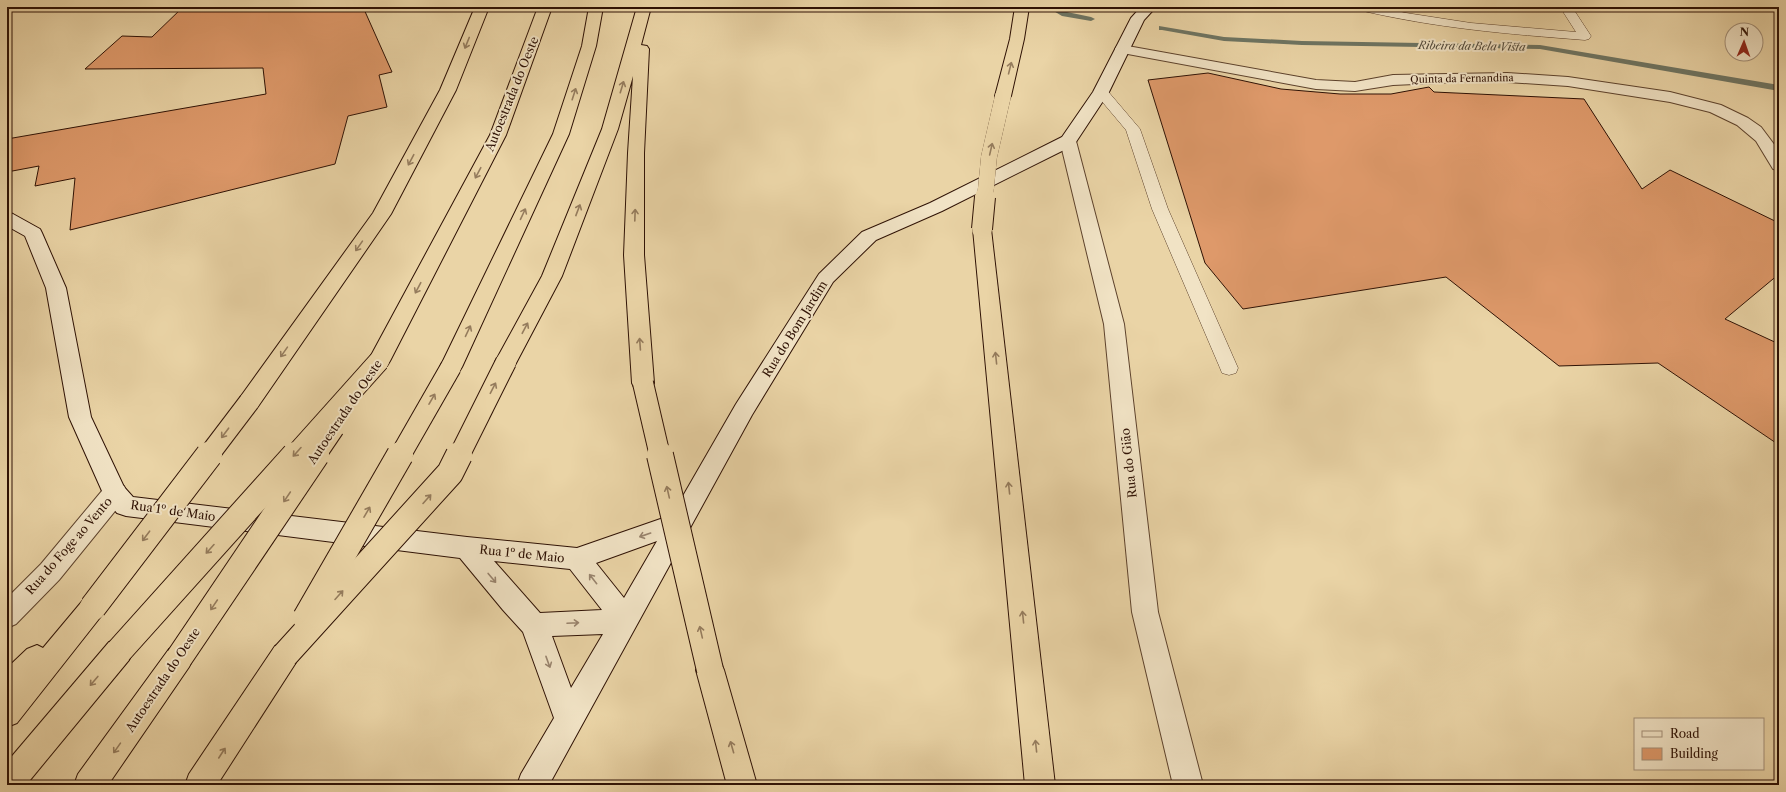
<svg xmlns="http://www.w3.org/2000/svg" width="1786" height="792" font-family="'Libre Caslon Text',serif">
	<rect width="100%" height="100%" fill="#ead4a6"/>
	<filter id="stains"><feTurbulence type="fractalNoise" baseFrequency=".005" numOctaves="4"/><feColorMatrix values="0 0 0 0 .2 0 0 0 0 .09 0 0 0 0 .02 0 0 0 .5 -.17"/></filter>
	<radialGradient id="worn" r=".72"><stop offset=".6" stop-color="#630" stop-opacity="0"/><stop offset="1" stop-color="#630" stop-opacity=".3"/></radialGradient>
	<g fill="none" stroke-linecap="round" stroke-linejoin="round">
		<g fill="#6e7563" fill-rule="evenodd">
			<polygon points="1047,7 1057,7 1067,12 1091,17 1095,19 1091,21 1062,16"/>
			<polygon points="1159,26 1224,37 1302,41 1540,45 1779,85 1779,91 1540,49 1302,45 1224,41 1162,30 1159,30"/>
		</g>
	</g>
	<g fill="#de996a" stroke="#2e1104">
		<polygon points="183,7 363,7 392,72 379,75 387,107 348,116 335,164 70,230 75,178 35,186 39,166 7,172 7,139 266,94 263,68 85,69 122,36 152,37"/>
		<polygon points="1208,73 1281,89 1340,94 1391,94 1429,87 1434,92 1584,99 1642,189 1670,170 1779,223 1779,274 1725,319 1779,344 1779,445 1658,363 1559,366 1446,277 1243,309 1205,263 1148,80"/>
	</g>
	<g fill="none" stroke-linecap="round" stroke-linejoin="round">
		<defs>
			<g id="lane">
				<path d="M1357 7H1378L1406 13 1471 23 1576 32 1560 7H1572L1591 36 1589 39 1585 40C1507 34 1435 28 1359 10Z"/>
				<polygon points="1101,88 1106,89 1140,129 1168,209 1238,368 1236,373 1229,375 1222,373 1220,368 1152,209 1126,130 1094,92 1096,89"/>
			</g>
			<g id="street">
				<polygon points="1122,45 1316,80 1355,82 1393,75 1507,73 1568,77 1670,92 1721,105 1748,118 1761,127 1779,151 1779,170 1773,169 1756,141 1737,125 1710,112 1670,102 1568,86 1507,82 1458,82 1393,85 1355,91 1316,89 1117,52 1115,49 1117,46"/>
				<polygon points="1068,136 1074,137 1076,141 1124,324 1158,612 1203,785 1173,785 1132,612 1104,324 1060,141 1062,137"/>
				<polygon points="115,483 124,486 127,493 124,500 59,580 16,624 7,628 7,598 41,564 106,486"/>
			</g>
			<path id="secondary" d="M1141 7H1156L1144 20 1109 92 1074 145 942 211 876 240 833 282 752 415 549 785H517L521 774 554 718 523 632 503 610 460 558 126 516 117 513 106 500 69 417 46 288 25 236 7 226V212L13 214 40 229 42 233 66 288 91 417 124 487 133 497 467 537 577 548 672 515 736 404 819 274 862 232 930 203 1062 137 1093 92 1131 18ZM657 541 624 598 596 563ZM494 561 570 569 602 610 540 613ZM603 634 571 688 552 636Z"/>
			<g id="highway">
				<polygon points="475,7 489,7 456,90 391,214 257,408 249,410 241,408 238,402 241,396 373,213 440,90"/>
				<polygon points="538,7 552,7 506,135 390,361 387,366 379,369 371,366 368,361 490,135"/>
				<polygon points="589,7 603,7 596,46 569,134 462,367 459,372 451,375 443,372 440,367 553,134 582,46"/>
				<polygon points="637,7 651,7 641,45 647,46 649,49 644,153 644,255 654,383 651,389 643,391 635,389 632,383 624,255 628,153 633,76 618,129 562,276 514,367 506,370 498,367 495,362 542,276 602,129"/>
				<polygon points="1015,7 1029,7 1024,39 1011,96 1009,99 1003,101 997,99 995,96 1010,39"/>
				<polygon points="982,223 989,225 991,229 1055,785 1025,785 973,229 975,225"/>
				<polygon points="93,595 102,599 106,607 102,615 17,723 7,727 7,668 27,649 37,645 43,648 84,599"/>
				<polygon points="119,639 129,642 133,651 129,660 26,785 7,785 7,762 109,642"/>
				<polygon points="285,642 295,646 299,655 295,664 217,785 185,785 189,774 275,646"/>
				<polygon points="179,645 189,649 193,658 189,667 108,785 74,785 78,774 169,649"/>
				<polygon points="710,657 720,661 724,670 757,785 727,785 696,670 700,661"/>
			</g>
		</defs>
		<use href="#lane" stroke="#5d422c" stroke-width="1"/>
		<use href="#street" stroke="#5d422c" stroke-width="2"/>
		<use href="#secondary" stroke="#2e1104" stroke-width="2"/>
		<use href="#highway" stroke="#2e1104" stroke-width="2"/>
		<use href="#lane" fill="#f1e3c5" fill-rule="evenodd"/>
		<use href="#street" fill="#f1e3c5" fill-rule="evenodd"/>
		<use href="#secondary" fill="#f1e3c5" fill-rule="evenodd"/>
		<use href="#highway" fill="#ead4a6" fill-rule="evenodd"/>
		<defs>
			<polyline id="highway-bridge-far2" points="985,198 989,157 1003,96"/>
			<g id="highway-bridge-far1">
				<polyline points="982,229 985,197"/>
				<polyline points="643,383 660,456"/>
				<polyline points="208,456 249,402"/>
				<polyline points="294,456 379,361"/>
				<polyline points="315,456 334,428"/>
				<polyline points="400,456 451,367"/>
				<polyline points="459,456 506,362"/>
			</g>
			<g id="highway-bridge">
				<polyline points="660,455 710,670"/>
				<polyline points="93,607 209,455"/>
				<polyline points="306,618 400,455"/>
				<polyline points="119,651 295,455"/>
				<polyline points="285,655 450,473 459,455"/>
				<polyline points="179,658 316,455"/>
			</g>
		</defs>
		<use href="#highway-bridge-far2" stroke="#2e1104" stroke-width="16" stroke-linecap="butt"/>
		<use href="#highway-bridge-far1" stroke="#2e1104" stroke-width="22" stroke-linecap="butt"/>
		<use href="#highway-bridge" stroke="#2e1104" stroke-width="28" stroke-linecap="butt"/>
		<use href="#highway-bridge-far2" stroke="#ead4a6" stroke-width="16"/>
		<use href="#highway-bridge-far1" stroke="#ead4a6" stroke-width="20"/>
		<use href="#highway-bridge" stroke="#ead4a6" stroke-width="26"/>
	</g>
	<defs><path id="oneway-shaft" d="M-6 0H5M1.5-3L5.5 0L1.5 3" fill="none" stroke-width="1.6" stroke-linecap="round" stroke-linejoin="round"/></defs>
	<g stroke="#957c5d">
		<use href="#oneway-shaft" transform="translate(467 43) rotate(112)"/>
		<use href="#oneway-shaft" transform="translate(1010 68) rotate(-76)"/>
		<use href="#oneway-shaft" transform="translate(622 87) rotate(-73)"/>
		<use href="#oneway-shaft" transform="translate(574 94) rotate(-72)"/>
		<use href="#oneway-shaft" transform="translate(991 149) rotate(-77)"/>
		<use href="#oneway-shaft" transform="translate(411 160) rotate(118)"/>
		<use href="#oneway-shaft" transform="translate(478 173) rotate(118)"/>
		<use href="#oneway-shaft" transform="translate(578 210) rotate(-69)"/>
		<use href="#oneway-shaft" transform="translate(523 214) rotate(-65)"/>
		<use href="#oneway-shaft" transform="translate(635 215) rotate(-88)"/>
		<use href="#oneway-shaft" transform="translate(359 246) rotate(125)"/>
		<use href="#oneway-shaft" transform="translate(418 288) rotate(118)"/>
		<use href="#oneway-shaft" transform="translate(525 328) rotate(-62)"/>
		<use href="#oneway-shaft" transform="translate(468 331) rotate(-65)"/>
		<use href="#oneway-shaft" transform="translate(640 344) rotate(-94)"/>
		<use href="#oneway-shaft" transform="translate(284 352) rotate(125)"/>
		<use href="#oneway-shaft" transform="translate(996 358) rotate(-96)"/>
		<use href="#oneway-shaft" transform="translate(493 388) rotate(-63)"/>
		<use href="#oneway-shaft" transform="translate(432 399) rotate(-60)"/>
		<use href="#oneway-shaft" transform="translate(225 433) rotate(127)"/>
		<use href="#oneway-shaft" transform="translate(297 452) rotate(132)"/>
		<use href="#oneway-shaft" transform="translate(1009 488) rotate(-96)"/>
		<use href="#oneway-shaft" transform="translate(668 492) rotate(-103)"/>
		<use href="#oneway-shaft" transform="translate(287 497) rotate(124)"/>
		<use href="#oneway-shaft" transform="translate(427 499) rotate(-48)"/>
		<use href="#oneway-shaft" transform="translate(367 512) rotate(-60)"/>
		<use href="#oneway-shaft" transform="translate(146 536) rotate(127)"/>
		<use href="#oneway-shaft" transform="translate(210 549) rotate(132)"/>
		<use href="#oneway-shaft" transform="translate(339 595) rotate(-48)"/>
		<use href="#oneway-shaft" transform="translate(214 605) rotate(124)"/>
		<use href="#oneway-shaft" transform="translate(1023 617) rotate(-96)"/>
		<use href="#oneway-shaft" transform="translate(701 632) rotate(-103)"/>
		<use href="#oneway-shaft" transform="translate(94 681) rotate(130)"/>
		<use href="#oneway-shaft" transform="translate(1036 746) rotate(-96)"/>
		<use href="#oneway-shaft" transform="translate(732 747) rotate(-106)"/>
		<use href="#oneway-shaft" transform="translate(117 748) rotate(125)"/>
		<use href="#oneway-shaft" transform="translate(222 753) rotate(-57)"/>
	</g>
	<g stroke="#99846e">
		<use href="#oneway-shaft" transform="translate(645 535) rotate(161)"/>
		<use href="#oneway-shaft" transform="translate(492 578) rotate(50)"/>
		<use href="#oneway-shaft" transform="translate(593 579) rotate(-128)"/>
		<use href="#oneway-shaft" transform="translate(573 623) rotate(-3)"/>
		<use href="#oneway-shaft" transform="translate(548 662) rotate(70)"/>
	</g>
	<g text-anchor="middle" stroke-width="4" stroke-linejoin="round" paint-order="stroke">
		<g font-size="10" fill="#2e1104" stroke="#f1e3c5">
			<text transform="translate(1462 78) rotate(-1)" y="4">Quinta da Fernandina</text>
		</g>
		<g font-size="11" font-style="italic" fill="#534b3c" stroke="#f1e3c5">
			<text transform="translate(1472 46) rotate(1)" y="4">Ribeira da Bela Vista</text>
		</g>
		<g font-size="12" fill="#2e1104" stroke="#f1e3c5">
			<text transform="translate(512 94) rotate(-68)" y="4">Autoestrada do Oeste</text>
			<text transform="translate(795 329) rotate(-58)" y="4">Rua do Bom Jardim</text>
			<text transform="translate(345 412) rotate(-56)" y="4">Autoestrada do Oeste</text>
			<text transform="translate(1129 463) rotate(-96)" y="4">Rua do Gião</text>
			<text transform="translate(173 511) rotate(8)" y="4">Rua 1º de Maio</text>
			<text transform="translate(69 546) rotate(-49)" y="4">Rua do Foge ao Vento</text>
			<text transform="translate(522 554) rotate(6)" y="4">Rua 1º de Maio</text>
			<text transform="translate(163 680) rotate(-56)" y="4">Autoestrada do Oeste</text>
		</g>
	</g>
	<rect width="1786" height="792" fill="none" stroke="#ead4a6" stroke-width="24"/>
	<rect x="8" y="8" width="1770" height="776" fill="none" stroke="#2e1104" stroke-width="2"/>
	<rect x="12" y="12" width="1762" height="768" fill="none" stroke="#2e1104"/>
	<rect x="1634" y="718" width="130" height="52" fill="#f1e3c5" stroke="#a38f78"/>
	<rect x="1642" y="731" width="20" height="6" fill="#f1e3c5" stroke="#a38f78"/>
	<text x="1670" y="738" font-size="12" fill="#2e1104">Road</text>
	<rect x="1642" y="748" width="20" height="12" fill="#de996a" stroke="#a38f78"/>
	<text x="1670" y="758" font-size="12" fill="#2e1104">Building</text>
	<g transform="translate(1744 42) rotate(2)"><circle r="19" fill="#f1e3c5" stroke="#a38f78"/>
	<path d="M0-3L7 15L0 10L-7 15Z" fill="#8f2418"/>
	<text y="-6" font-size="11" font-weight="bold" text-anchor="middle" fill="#2e1104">N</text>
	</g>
	<rect width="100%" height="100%" filter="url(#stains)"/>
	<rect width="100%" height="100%" fill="url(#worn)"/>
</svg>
